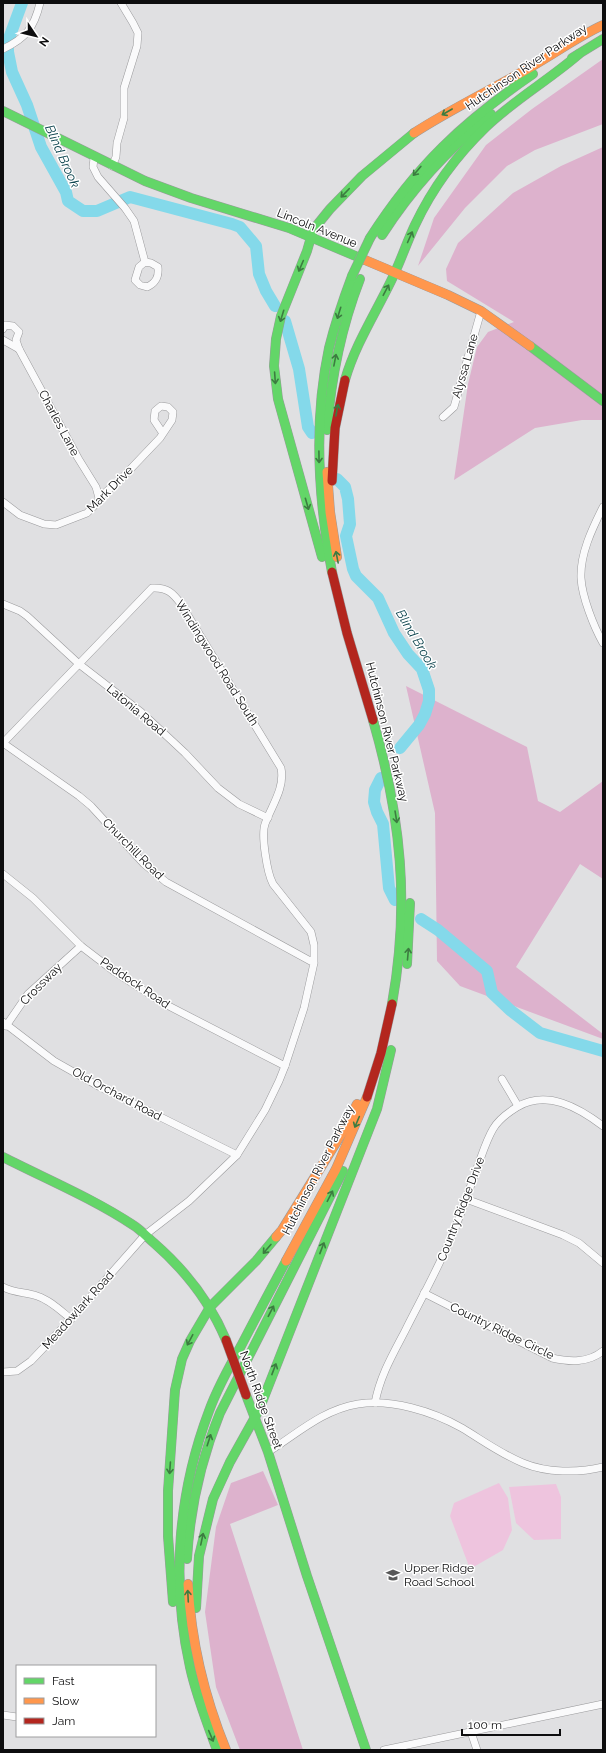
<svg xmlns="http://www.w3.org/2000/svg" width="606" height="1753" font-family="Raleway,sans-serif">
	<rect width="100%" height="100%" fill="#e0e0e2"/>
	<g fill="#eec4de">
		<polygon points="499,1483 508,1498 512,1530 503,1550 470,1569 450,1516 454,1503"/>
		<polygon points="556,1484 561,1497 561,1539 534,1540 516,1523 509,1487"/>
	</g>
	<g fill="#ddb2cd">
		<polygon points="603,59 603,124 535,150 507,166 465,208 418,266 434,218 486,145 532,109"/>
		<polygon points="603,147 603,420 582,420 535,428 454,480 468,384 477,347 488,332 514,322 447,281 446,269 458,243 513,193 561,166"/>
		<polygon points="406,686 527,747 538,801 560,812 603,781 603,879 580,864 516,967 603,1034 603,1039 460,986 437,961 435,813"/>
		<polygon points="263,1471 278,1505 230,1524 303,1750 240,1750 216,1687 205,1612 216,1527 231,1483"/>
	</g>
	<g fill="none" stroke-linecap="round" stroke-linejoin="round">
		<g stroke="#84d9ea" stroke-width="12">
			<polyline points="22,3 8,41 8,52 12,72 27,105 41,147 66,192 68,201 83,211 97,211 130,197 232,224 240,227 256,246 259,274 266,291 275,306"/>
			<polyline points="285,321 299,369 308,427 312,433"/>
			<polyline points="337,479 345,487 348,499 350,524 346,536 353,569 356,576 378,598 394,633 408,654 422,669 429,690 429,701 425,714 419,725 400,748"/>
			<polyline points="381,778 375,790 374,802 377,812 383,824 389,888 395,900"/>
			<polyline points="421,919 438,930 487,971 492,993 510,1010 540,1033 603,1051"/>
		</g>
		<defs>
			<g id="street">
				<path d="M3 49C26 38 34 28 40 3"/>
				<path d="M94 158 93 167 98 177 125 208 134 221 145 262 151 263 158 267C159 277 156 283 147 287L140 285 135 280 139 267 145 262"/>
				<polyline points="112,166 116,157 117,143 124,118 124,88 137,46 138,33 133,23 121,3"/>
				<polyline points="3,329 5,325 13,326 19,332 16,340 19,349 78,458 96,487 99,498"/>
				<polyline points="3,340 19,349"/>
				<polyline points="443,417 454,407 481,311"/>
				<polyline points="3,502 20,515 44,524 56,525 87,513 98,502 99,498 121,479 160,438 172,420 173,412 168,407 161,406 155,411 154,420 162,432"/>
				<path d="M603 507C592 529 580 554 581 578 582 597 594 627 603 643"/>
				<polyline points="3,604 20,611 27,616 79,664 141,712 185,753 218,788 239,804 268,818"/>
				<polyline points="3,874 33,898 81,946 115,972 163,1003 285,1066"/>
				<polyline points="3,1022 54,1061 100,1087 237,1155"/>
				<polyline points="6,1026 28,994 81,946"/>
				<polyline points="502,1079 518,1106"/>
				<polyline points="466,1199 563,1235 579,1243 603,1263"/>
				<path d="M3 1287C14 1293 26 1292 37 1296 50 1300 61 1311 71 1319"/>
				<path d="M424 1293 552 1358C570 1362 588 1363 603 1351"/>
				<path d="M3 1372 17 1371 31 1361 71 1319 145 1235 189 1201 237 1155 265 1110 279 1081 285 1066 304 1008 314 963V945L311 932 273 884C267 873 261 835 265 824 272 805 285 788 281 768L181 604C173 593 167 587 152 588L3 743 79 796 91 806 144 864 166 882 314 963"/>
				<path d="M375 1403C380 1376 393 1354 405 1331 421 1299 439 1267 453 1233 462 1212 469 1190 477 1168 482 1155 486 1141 493 1129 498 1120 509 1112 517 1107 547 1089 579 1108 603 1126"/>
				<path d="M268 1452C297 1434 322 1410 358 1404 392 1399 432 1411 462 1428 482 1440 501 1454 523 1463 547 1473 578 1473 603 1467"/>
				<polyline points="3,1715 17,1717"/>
				<polyline points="471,1732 477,1750"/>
				<polyline points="384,1750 603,1704"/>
			</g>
			<g id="fast">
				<polyline points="572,58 603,39"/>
				<polyline points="3,111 145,181 191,198 289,228 365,260"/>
				<path d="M382 235C412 188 448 149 491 114"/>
				<path d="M370 238C416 166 463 122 533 74"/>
				<polyline points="530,346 603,401"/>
				<path d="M345 380C355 345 375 314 391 281 400 263 406 244 415 225 432 189 457 155 486 127 514 100 549 80 579 54"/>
				<path d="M327 430C331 378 341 328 360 279"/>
				<polyline points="322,557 278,399 274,366 276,339 281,316 307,251 313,230 330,209 362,176 414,133"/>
				<path d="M332 572C318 498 313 423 329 348 335 324 343 300 352 276"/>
				<path d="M373 720C401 817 410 904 392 1004"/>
				<polyline points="407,964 410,903"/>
				<path d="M3 1157C46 1179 92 1198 133 1225 141 1230 147 1237 154 1243 185 1270 210 1302 226 1340"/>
				<polyline points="246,1395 268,1452 307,1576 366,1750"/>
				<path d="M187 1559C190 1508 201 1460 220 1413L343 1171"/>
				<polyline points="173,1602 168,1536 168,1491 175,1390 182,1359 190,1341 210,1307 256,1261 276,1237"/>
				<polyline points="196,1608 199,1556 213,1499 230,1462 259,1410 377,1109 391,1050"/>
				<path d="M217 1750C207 1723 196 1695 190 1667 171 1582 178 1493 209 1411 217 1389 229 1367 241 1346 256 1317 271 1289 286 1261"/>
			</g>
			<g id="slow">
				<path d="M414 133C451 109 491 90 529 68 554 54 577 37 603 25"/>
				<polyline points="365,260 448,295 481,311 530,346"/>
				<polyline points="327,472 330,512 337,557"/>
				<polyline points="276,1237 282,1230 342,1133 357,1104"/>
				<polyline points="286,1261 336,1169 367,1097"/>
				<path d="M188 1584C191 1642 204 1696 226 1750"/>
			</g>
			<g id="jam">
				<polyline points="332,481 335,428 345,380"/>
				<polyline points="332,572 347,633 373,720"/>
				<polyline points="367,1097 381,1053 392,1004"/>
			</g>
		</defs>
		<use href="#street" stroke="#9a9a9c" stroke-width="8"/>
		<use href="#fast" stroke="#9a9a9c" stroke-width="10"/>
		<use href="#slow" stroke="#9a9a9c" stroke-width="10"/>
		<use href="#jam" stroke="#9a9a9c" stroke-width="10"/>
		<use href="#street" stroke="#fafafb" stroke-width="7"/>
		<use href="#fast" stroke="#63d668" stroke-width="9"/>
		<use href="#slow" stroke="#ff974d" stroke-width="9"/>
		<use href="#jam" stroke="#b3261e" stroke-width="9"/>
		<defs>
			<polyline id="fast-bridge" points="352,276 370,238"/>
			<polyline id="jam-bridge" points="226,1340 246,1395"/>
		</defs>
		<use href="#fast-bridge" stroke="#9a9a9c" stroke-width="10" stroke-linecap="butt"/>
		<use href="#jam-bridge" stroke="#9a9a9c" stroke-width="10" stroke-linecap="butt"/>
		<use href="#fast-bridge" stroke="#63d668" stroke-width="9"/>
		<use href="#jam-bridge" stroke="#b3261e" stroke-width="9"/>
	</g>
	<defs><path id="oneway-shaft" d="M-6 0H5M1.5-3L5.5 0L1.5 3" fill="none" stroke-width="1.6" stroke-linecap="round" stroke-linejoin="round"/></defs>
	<g stroke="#3c7c40">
		<use href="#oneway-shaft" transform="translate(447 112) rotate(150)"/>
		<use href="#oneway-shaft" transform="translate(417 171) rotate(130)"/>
		<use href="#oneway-shaft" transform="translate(345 193) rotate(134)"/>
		<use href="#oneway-shaft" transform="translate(410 237) rotate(-66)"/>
		<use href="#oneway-shaft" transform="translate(301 266) rotate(113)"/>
		<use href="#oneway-shaft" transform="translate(386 290) rotate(-62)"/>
		<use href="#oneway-shaft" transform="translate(339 313) rotate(107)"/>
		<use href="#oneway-shaft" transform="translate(282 316) rotate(107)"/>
		<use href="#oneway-shaft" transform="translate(335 360) rotate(-79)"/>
		<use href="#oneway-shaft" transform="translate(275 378) rotate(86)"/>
		<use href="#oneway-shaft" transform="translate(337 410) rotate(-79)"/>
		<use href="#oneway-shaft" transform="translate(319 457) rotate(89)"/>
		<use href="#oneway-shaft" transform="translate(307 504) rotate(74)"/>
		<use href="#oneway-shaft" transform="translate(337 557) rotate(-101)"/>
		<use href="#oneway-shaft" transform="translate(396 817) rotate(81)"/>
		<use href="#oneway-shaft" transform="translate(408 954) rotate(-85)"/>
		<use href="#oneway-shaft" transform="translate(357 1122) rotate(113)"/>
		<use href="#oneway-shaft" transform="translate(330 1196) rotate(-63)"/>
		<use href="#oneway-shaft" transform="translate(322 1248) rotate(-69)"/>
		<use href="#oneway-shaft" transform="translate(267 1249) rotate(131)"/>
		<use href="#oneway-shaft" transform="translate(271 1311) rotate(-63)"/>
		<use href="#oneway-shaft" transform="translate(190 1340) rotate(118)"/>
		<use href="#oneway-shaft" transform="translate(274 1369) rotate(-69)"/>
		<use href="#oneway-shaft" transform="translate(209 1440) rotate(-72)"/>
		<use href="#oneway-shaft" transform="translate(170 1468) rotate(94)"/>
		<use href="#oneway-shaft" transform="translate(202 1539) rotate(-78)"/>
		<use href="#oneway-shaft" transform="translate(188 1596) rotate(-93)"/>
		<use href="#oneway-shaft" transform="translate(211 1736) rotate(67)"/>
	</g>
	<defs>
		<symbol id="school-bare" viewBox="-9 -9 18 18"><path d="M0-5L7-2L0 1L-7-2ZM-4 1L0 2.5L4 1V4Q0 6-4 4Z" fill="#575758" stroke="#fff" stroke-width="2.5" paint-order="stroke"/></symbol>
	</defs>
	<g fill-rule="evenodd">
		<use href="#school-bare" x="383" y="1565" width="20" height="20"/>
	</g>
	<g text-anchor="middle" stroke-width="3" stroke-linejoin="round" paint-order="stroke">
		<g font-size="12" fill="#0d0d0e" stroke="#fff">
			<text transform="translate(526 67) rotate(-34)" y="4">Hutchinson River Parkway</text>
			<text transform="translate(317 228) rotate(22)" y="4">Lincoln Avenue</text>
			<text transform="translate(465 366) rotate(-74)" y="4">Alyssa Lane</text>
			<text transform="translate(59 423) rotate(62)" y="4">Charles Lane</text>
			<text transform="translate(110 489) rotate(-45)" y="4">Mark Drive</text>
			<text transform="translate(217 663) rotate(58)" y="4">Windingwood Road South</text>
			<text transform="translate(136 710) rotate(40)" y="4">Latonia Road</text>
			<text transform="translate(387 732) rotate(76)" y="4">Hutchinson River Parkway</text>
			<text transform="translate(133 849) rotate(45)" y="4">Churchill Road</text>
			<text transform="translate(135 983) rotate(34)" y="4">Paddock Road</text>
			<text transform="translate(41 984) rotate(-45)" y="4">Crossway</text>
			<text transform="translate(117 1094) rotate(28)" y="4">Old Orchard Road</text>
			<text transform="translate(318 1170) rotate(-63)" y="4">Hutchinson River Parkway</text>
			<text transform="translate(461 1209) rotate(-69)" y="4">Country Ridge Drive</text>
			<text transform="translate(78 1310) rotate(-48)" y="4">Meadowlark Road</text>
			<text transform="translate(502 1331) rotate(26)" y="4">Country Ridge Circle</text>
			<text transform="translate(261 1400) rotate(70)" y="4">North Ridge Street</text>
		</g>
		<g font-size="12" fill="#0d0d0e" stroke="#fff" text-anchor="start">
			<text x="404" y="1572">Upper Ridge<tspan x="404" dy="14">Road School</tspan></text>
		</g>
		<g font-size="13" font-style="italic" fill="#0e454f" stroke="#fff">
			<text transform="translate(63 156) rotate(66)" y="5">Blind Brook</text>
			<text transform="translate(417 639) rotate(59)" y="5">Blind Brook</text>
		</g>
	</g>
	<rect width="606" height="1753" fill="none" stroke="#0d0d0e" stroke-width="8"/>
	<rect x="16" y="1665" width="140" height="72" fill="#ffffff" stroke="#9e9e9f"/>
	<rect x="24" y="1678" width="20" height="6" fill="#63d668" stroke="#9e9e9f"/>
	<text x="52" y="1685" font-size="12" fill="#0d0d0e">Fast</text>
	<rect x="24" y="1698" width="20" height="6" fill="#ff974d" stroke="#9e9e9f"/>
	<text x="52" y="1705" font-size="12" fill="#0d0d0e">Slow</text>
	<rect x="24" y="1718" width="20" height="6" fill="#b3261e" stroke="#9e9e9f"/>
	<text x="52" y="1725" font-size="12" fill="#0d0d0e">Jam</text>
	<g transform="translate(36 36) rotate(125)" stroke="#ffffff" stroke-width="3" paint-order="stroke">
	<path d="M0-3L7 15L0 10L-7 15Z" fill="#0d0d0e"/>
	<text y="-6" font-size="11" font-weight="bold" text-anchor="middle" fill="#0d0d0e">N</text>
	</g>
	<path d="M462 1729v6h98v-6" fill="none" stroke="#0d0d0e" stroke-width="2"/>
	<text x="468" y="1729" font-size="12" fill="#0d0d0e" stroke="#ffffff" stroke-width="3" paint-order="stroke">100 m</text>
</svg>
